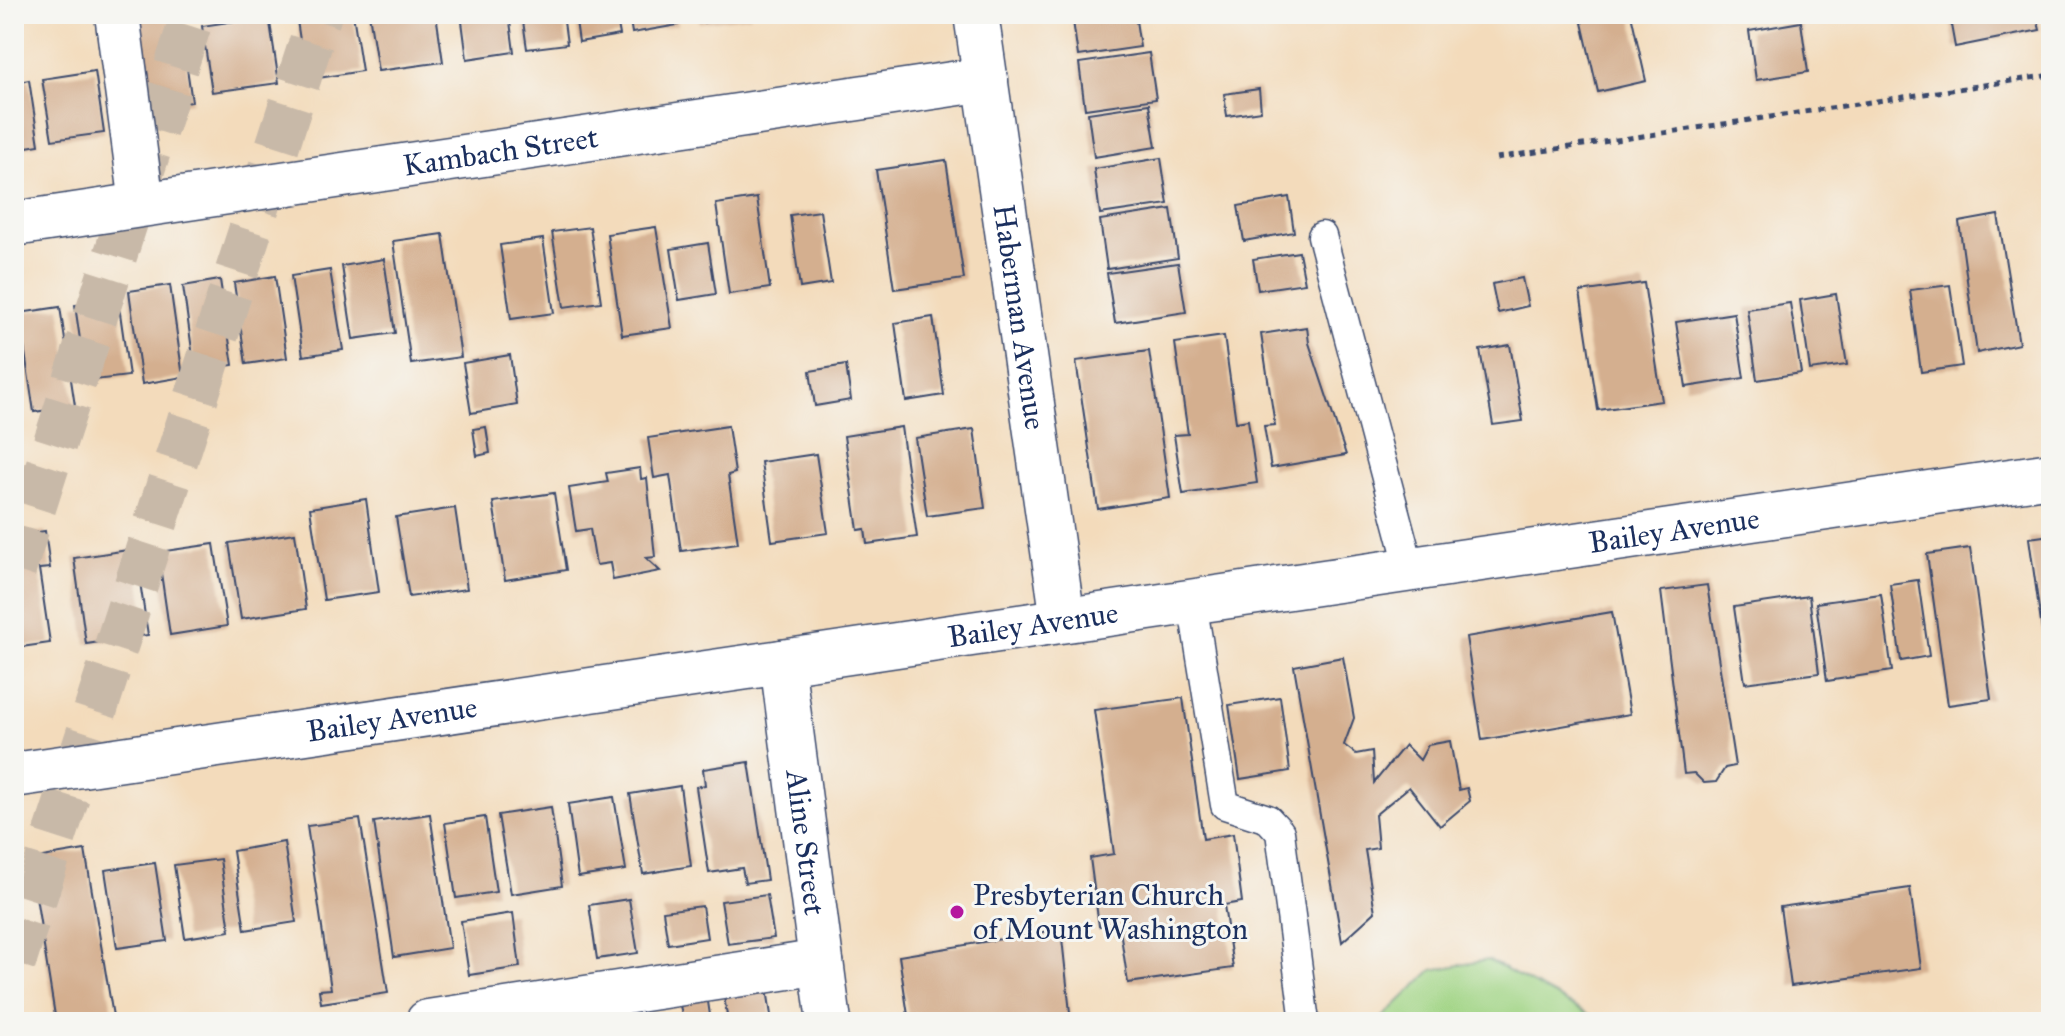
<svg xmlns="http://www.w3.org/2000/svg" width="2065" height="1036" font-family="'IM FELL Great Primer',serif">
	<rect width="100%" height="100%" fill="#f6f6f2"/>
	<filter id="ink" filterUnits="userSpaceOnUse"><feTurbulence type="fractalNoise" baseFrequency=".0125" numOctaves="2"/><feDisplacementMap in="SourceGraphic" scale="16" xChannelSelector="R" yChannelSelector="G"/><feConvolveMatrix kernelMatrix="1 2 1 2 8 2 1 2 1" color-interpolation-filters="sRGB"/></filter>
	<filter id="wash" filterUnits="userSpaceOnUse"><feTurbulence type="fractalNoise" baseFrequency=".006" numOctaves="4" result="noise"/><feDisplacementMap in="SourceGraphic" scale="32" xChannelSelector="R" yChannelSelector="G"/><feGaussianBlur stdDeviation="1.8" result="paint"/><feColorMatrix in="noise" values="0 0 0 0 0 0 0 0 0 0 0 0 0 0 0 0 0 1.4 0 .05"/><feComposite in="paint" operator="in"/></filter>
	<g filter="url(#wash)">
		<rect width="100%" height="100%" fill="#f3dbbb"/>
		<polygon fill="#a0d484" stroke="#5e8271" stroke-width="2" points="1488,960 1603,1022 1378,1022 1432,970"/>
		<g id="blocks">
			<g fill="#d4af8f">
				<polygon points="148,14 179,14 192,102 152,108 139,16"/>
				<polygon points="296,14 353,14 362,71 306,80"/>
				<polygon points="369,14 436,14 443,62 378,71"/>
				<polygon points="461,14 509,14 514,52 467,59"/>
				<polygon points="522,14 563,14 567,44 527,49"/>
				<polygon points="575,14 616,14 620,35 579,42"/>
				<polygon points="629,14 676,14 678,25 632,33"/>
				<polygon points="698,14 750,14 751,16 699,23"/>
				<polygon points="1072,14 1135,14 1140,47 1078,56"/>
				<polygon points="1580,14 1631,14 1646,81 1598,92"/>
				<polygon points="1949,14 2036,14 2040,30 1955,47"/>
				<polygon points="269,16 279,83 212,92 202,26"/>
				<polygon points="1801,22 1808,72 1756,80 1749,31"/>
				<polygon points="1149,53 1156,99 1085,109 1079,63"/>
				<polygon points="95,71 104,133 52,140 42,79"/>
				<polygon points="29,80 39,145 14,149 14,83"/>
				<polygon points="1259,89 1261,111 1227,116 1224,94"/>
				<polygon points="1149,104 1156,147 1094,157 1088,113"/>
				<polygon points="1161,158 1168,204 1100,214 1094,169"/>
				<polygon points="946,160 964,279 894,289 876,170"/>
				<polygon points="1289,197 1294,232 1244,241 1238,206"/>
				<polygon points="757,198 770,288 729,294 716,204"/>
				<polygon points="1171,209 1178,258 1107,269 1100,220"/>
				<polygon points="820,211 831,283 800,288 790,215"/>
				<polygon points="1998,215 2019,344 1977,353 1959,222"/>
				<polygon points="590,227 601,302 564,307 552,232"/>
				<polygon points="656,227 672,328 622,335 607,234"/>
				<polygon points="443,234 461,357 411,364 393,241"/>
				<polygon points="543,239 554,313 511,319 500,245"/>
				<polygon points="708,243 716,294 679,300 671,249"/>
				<polygon points="1299,252 1305,283 1258,290 1253,259"/>
				<polygon points="384,259 395,333 353,339 342,266"/>
				<polygon points="1178,263 1186,312 1115,323 1107,273"/>
				<polygon points="330,270 343,350 303,356 291,276"/>
				<polygon points="275,276 287,358 246,364 234,283"/>
				<polygon points="1522,278 1528,306 1498,313 1492,284"/>
				<polygon points="220,280 233,365 195,371 183,286"/>
				<polygon points="1644,283 1662,401 1598,410 1580,292"/>
				<polygon points="170,285 183,377 142,384 129,291"/>
				<polygon points="1950,285 1962,366 1921,372 1910,290"/>
				<polygon points="1836,294 1847,365 1810,370 1800,300"/>
				<polygon points="118,299 129,376 86,381 75,305"/>
				<polygon points="1790,303 1801,373 1757,380 1747,309"/>
				<polygon points="60,307 75,406 34,412 19,313"/>
				<polygon points="1734,313 1744,378 1686,387 1676,322"/>
				<polygon points="933,317 944,395 906,401 895,323"/>
				<polygon points="1307,327 1309,343 1346,455 1271,468 1264,426 1275,425 1261,334"/>
				<polygon points="1224,336 1236,422 1248,420 1257,483 1183,494 1174,435 1188,434 1175,343"/>
				<polygon points="1510,345 1523,421 1493,425 1480,350"/>
				<polygon points="1149,351 1170,498 1098,509 1076,361"/>
				<polygon points="510,355 517,405 471,413 463,363"/>
				<polygon points="846,365 851,400 815,406 810,371"/>
				<polygon points="728,426 735,473 728,475 738,543 681,551 670,475 654,478 648,438"/>
				<polygon points="486,427 490,453 477,456 473,429"/>
				<polygon points="901,427 917,537 867,544 865,529 858,530 844,436"/>
				<polygon points="974,429 985,508 927,516 915,438"/>
				<polygon points="816,454 828,533 772,541 761,462"/>
				<polygon points="640,468 641,479 647,478 655,557 646,558 660,571 613,580 610,563 596,565 590,529 576,531 569,488 608,482 606,473"/>
				<polygon points="554,493 566,570 505,580 493,502"/>
				<polygon points="366,499 379,592 324,600 310,508"/>
				<polygon points="455,508 467,589 409,597 396,517"/>
				<polygon points="45,531 50,568 39,569 50,643 14,648 14,536"/>
				<polygon points="295,533 306,609 241,619 229,543"/>
				<polygon points="2051,535 2051,680 2049,680 2029,538"/>
				<polygon points="214,544 227,626 170,635 158,552"/>
				<polygon points="1970,548 1991,699 1948,705 1927,554"/>
				<polygon points="135,549 148,635 86,644 74,558"/>
				<polygon points="1918,580 1929,656 1901,661 1890,584"/>
				<polygon points="1707,585 1735,766 1725,768 1716,782 1704,783 1694,773 1684,774 1661,591"/>
				<polygon points="1881,594 1892,671 1827,681 1816,603"/>
				<polygon points="1809,596 1819,673 1745,683 1734,607"/>
				<polygon points="1612,612 1630,714 1482,740 1466,637"/>
				<polygon points="1343,657 1354,718 1344,745 1356,754 1372,751 1374,783 1405,745 1420,760 1428,745 1450,741 1459,790 1467,788 1470,801 1440,826 1409,787 1375,815 1378,848 1365,850 1375,912 1342,942 1294,666"/>
				<polygon points="1280,697 1290,771 1240,779 1229,705"/>
				<polygon points="1183,698 1203,839 1233,834 1242,902 1224,905 1233,968 1128,983 1119,923 1099,926 1090,858 1114,854 1094,710"/>
				<polygon points="749,762 767,880 745,883 742,868 709,873 696,787 705,785 703,769"/>
				<polygon points="680,786 691,866 643,874 630,794"/>
				<polygon points="614,797 626,870 578,877 568,804"/>
				<polygon points="551,807 562,886 511,894 498,815"/>
				<polygon points="430,814 450,948 394,957 374,822"/>
				<polygon points="485,817 496,892 456,898 445,823"/>
				<polygon points="360,819 388,993 321,1003 319,990 331,989 307,826"/>
				<polygon points="284,842 296,922 245,930 233,851"/>
				<polygon points="85,850 114,1022 56,1022 30,859"/>
				<polygon points="220,859 230,931 185,938 174,865"/>
				<polygon points="155,863 167,941 117,948 105,870"/>
				<polygon points="1910,888 1921,968 1791,986 1780,907"/>
				<polygon points="767,895 774,938 728,944 721,901"/>
				<polygon points="629,899 638,953 597,959 589,905"/>
				<polygon points="702,906 707,938 668,944 663,911"/>
				<polygon points="513,913 520,967 469,975 461,921"/>
				<polygon points="1061,929 1071,1022 909,1022 899,956"/>
				<polygon points="767,989 772,1022 728,1022 724,996"/>
				<polygon points="707,995 711,1022 683,1022 679,999"/>
				<polygon points="613,1012 615,1022 569,1022"/>
			</g>
		</g>
	</g>
	<g filter="url(#ink)">
		<use href="#blocks" fill-opacity="0" stroke="#3b496c" stroke-width="2"/>
		<g fill="none" stroke-linecap="round" stroke-linejoin="round">
			<g stroke="#c8b9a8" stroke-width="44" stroke-dasharray="44 22" stroke-linecap="butt">
				<polyline points="14,570 193,14"/>
				<polyline points="14,963 320,14"/>
			</g>
			<defs>
				<g id="service">
					<polyline points="1322,236 1410,569"/>
					<polyline points="1192,602 1225,805 1268,819 1280,832 1305,1022"/>
				</g>
				<g id="minor">
					<polyline points="117,14 142,204"/>
					<path id="s1" d="M976 14 1063 620"/>
					<path id="s2" d="M14 224 986 79"/>
					<path id="s3" d="M782 662 829 1022"/>
					<polyline points="428,1022 821,962"/>
				</g>
				<g id="tertiary">
					<path id="s4" d="M14 775 2051 475"/>
				</g>
			</defs>
			<use href="#service" stroke="#3b496c" stroke-width="31"/>
			<use href="#minor" stroke="#3b496c" stroke-width="47"/>
			<use href="#tertiary" stroke="#3b496c" stroke-width="47"/>
			<polyline stroke="#3b496c" stroke-width="5" stroke-dasharray="6 6" stroke-linecap="butt" points="1496,158 2051,75"/>
			<use href="#service" stroke="#fff" stroke-width="28"/>
			<use href="#minor" stroke="#fff" stroke-width="44"/>
			<use href="#tertiary" stroke="#fff" stroke-width="44"/>
		</g>
	</g>
	<circle fill="#b5179e" stroke="#f6f6f2" stroke-width="3" cx="957" cy="912" r="8"/>
	<g text-anchor="middle" stroke-width="6" stroke-linejoin="round" paint-order="stroke">
		<g font-size="30" fill="#1b2f5e" stroke="#f6f6f2">
			<text dy="10" stroke="none"><textPath href="#s2" startOffset="492">Kambach Street</textPath></text>
			<text dy="10" stroke="none"><textPath href="#s1" startOffset="306">Haberman Avenue</textPath></text>
			<text dy="10" stroke="none"><textPath href="#s4" startOffset="1678">Bailey Avenue</textPath></text>
			<text dy="10" stroke="none"><textPath href="#s4" startOffset="1030">Bailey Avenue</textPath></text>
			<text dy="10" stroke="none"><textPath href="#s4" startOffset="382">Bailey Avenue</textPath></text>
			<text dy="10" stroke="none"><textPath href="#s3" startOffset="182">Aline Street</textPath></text>
		</g>
		<g font-size="30" fill="#1b2f5e" stroke="#f6f6f2" text-anchor="start">
			<text x="973" y="905">Presbyterian Church<tspan x="973" dy="34">of Mount Washington</tspan></text>
		</g>
	</g>
	<rect width="2065" height="1036" fill="none" stroke="#f6f6f2" stroke-width="48"/>
</svg>
